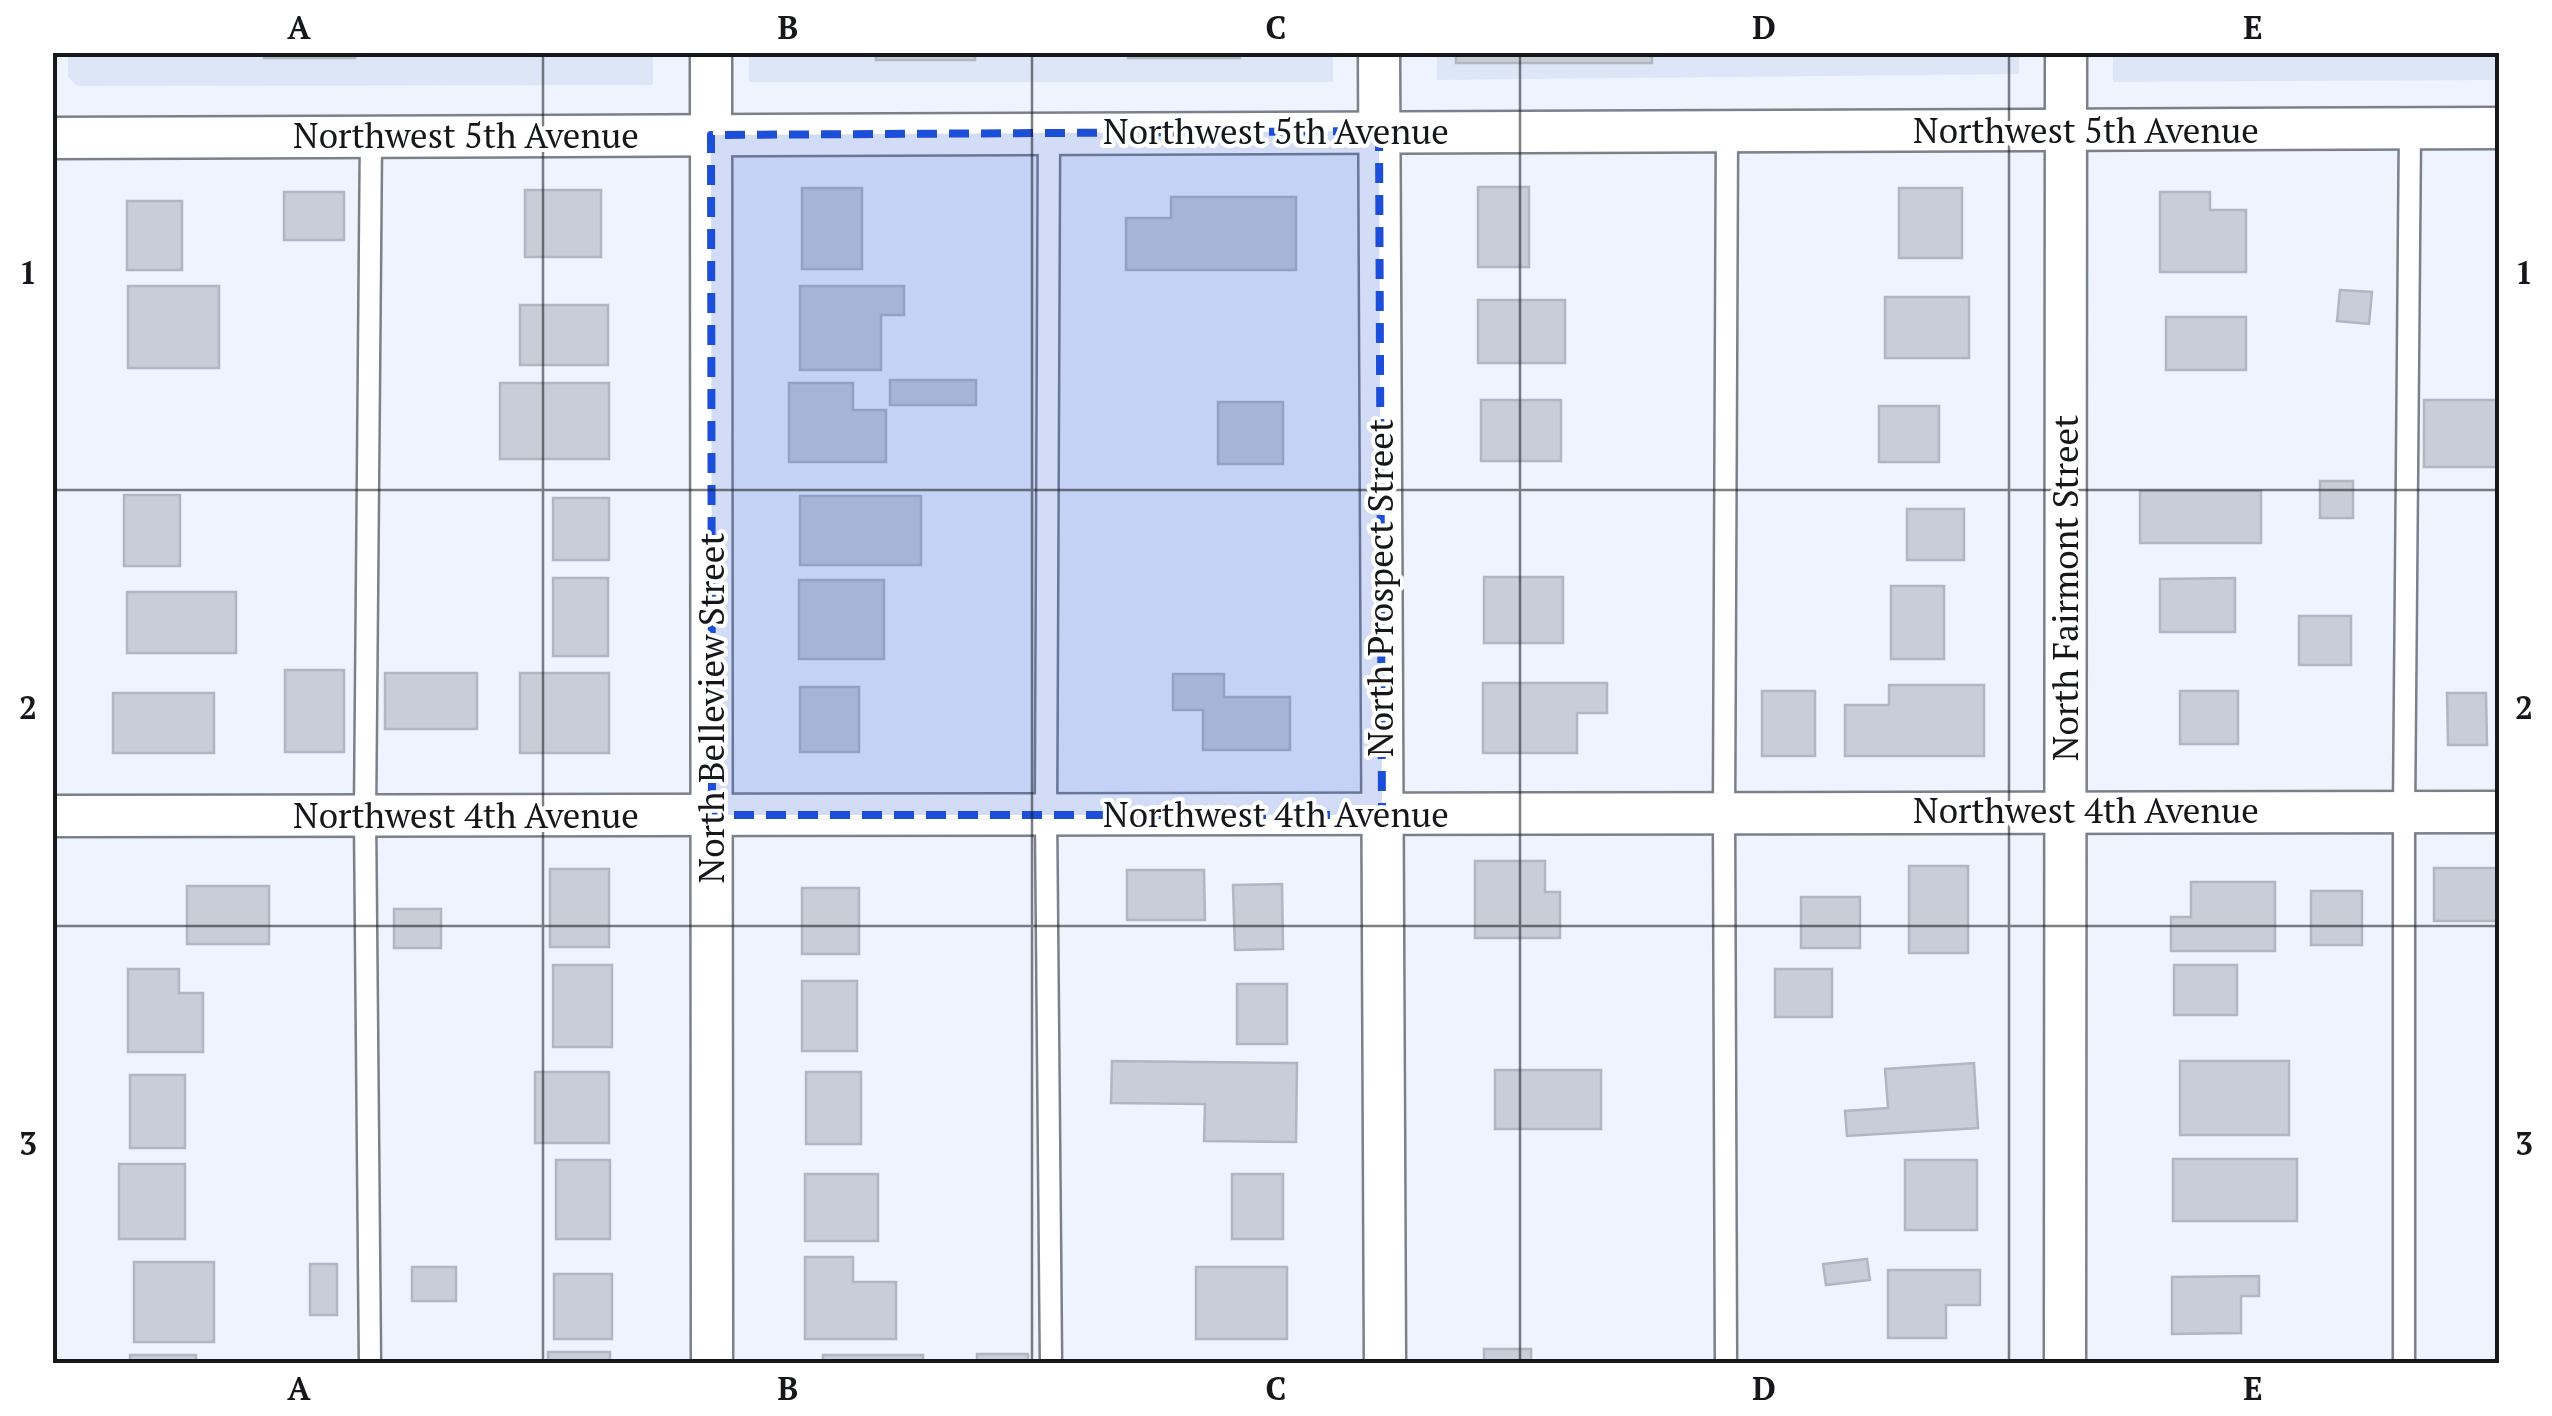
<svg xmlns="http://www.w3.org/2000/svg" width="2552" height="1416" font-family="'PT Serif',serif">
	<rect width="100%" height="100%" fill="#eef3fe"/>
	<g fill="#dde6f7">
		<polygon points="68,52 653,53 653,85 77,86 68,77"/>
		<polygon points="2019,52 2019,74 1437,80 1437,53"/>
		<rect x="749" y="53" width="584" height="29"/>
		<polygon points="2113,53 2499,53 2499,80 2113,82"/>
	</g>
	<g fill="#c8cdd7" stroke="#b1b6c0" stroke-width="2.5">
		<rect x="264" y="52" width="91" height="6"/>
		<rect x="876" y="52" width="99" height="8"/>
		<rect x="1128" y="52" width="112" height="6"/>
		<rect x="1456" y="52" width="196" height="11"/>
		<rect x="1478" y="187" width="51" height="80"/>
		<rect x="802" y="188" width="60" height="81"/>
		<rect x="1899" y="188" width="63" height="70"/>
		<rect x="525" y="190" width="76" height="67"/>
		<rect x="284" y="192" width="60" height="48"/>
		<polygon points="2160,192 2210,192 2210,210 2246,210 2246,272 2160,272"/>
		<polygon points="1171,197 1296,197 1296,270 1126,270 1126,218 1171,218"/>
		<rect x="127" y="201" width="55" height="69"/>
		<rect x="128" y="286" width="91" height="82"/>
		<polygon points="800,286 904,286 904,315 881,315 881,370 800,370"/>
		<polygon points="2340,290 2372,292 2369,324 2337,321"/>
		<rect x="1885" y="297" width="84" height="61"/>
		<rect x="1478" y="300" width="87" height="63"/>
		<rect x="520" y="305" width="88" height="60"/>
		<rect x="2166" y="317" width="80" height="53"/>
		<rect x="890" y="380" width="86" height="25"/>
		<rect x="500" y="383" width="109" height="76"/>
		<polygon points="789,383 853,383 853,410 886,410 886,462 789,462"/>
		<rect x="1481" y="400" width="80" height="61"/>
		<rect x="2424" y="400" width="76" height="67"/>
		<rect x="1218" y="402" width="65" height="62"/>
		<rect x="1879" y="406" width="60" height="56"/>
		<rect x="2320" y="481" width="33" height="37"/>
		<rect x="2140" y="491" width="121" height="52"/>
		<rect x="124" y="495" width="56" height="71"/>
		<rect x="800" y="496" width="121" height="69"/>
		<rect x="553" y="498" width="56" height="62"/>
		<rect x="1907" y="509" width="57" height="51"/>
		<rect x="1484" y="577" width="79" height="66"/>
		<rect x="553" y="578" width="55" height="78"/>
		<polygon points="2235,578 2235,632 2160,632 2160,579"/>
		<rect x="799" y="580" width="85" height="79"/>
		<rect x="1891" y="586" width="53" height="73"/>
		<rect x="127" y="592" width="109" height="61"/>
		<rect x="2299" y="616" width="52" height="49"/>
		<rect x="285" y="670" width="59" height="82"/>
		<rect x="385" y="673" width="92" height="56"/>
		<rect x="520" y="673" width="89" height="80"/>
		<polygon points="1173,674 1224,674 1224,697 1290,697 1290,750 1203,750 1203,710 1173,710"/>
		<polygon points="1483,683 1607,683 1607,713 1577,713 1577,753 1483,753"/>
		<polygon points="1889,685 1984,685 1984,756 1845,756 1845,705 1889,705"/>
		<rect x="800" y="687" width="59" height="65"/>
		<rect x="1762" y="691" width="53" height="65"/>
		<rect x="2180" y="691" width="58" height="53"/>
		<rect x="113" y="693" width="101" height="60"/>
		<polygon points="2447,693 2486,693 2487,745 2448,745"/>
		<polygon points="1475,861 1545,861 1545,892 1560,892 1560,938 1475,938"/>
		<rect x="1909" y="866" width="59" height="87"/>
		<rect x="2434" y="868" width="66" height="53"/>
		<rect x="550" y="869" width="59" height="78"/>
		<polygon points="1127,870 1204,870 1205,920 1127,920"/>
		<polygon points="2191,882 2275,882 2275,951 2171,951 2171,917 2191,917"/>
		<polygon points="1282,884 1283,949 1235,950 1233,885"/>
		<rect x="187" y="886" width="82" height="58"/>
		<rect x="802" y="888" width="57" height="66"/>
		<rect x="2311" y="891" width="51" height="54"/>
		<rect x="1801" y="897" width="59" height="51"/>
		<rect x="394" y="909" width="47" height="39"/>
		<rect x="553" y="965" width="59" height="82"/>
		<rect x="2174" y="965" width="63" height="50"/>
		<polygon points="128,969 179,969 179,993 203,993 203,1052 128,1052"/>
		<rect x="1775" y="969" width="57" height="48"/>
		<rect x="802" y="981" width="55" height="70"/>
		<rect x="1237" y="984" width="50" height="60"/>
		<polygon points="1112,1061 1297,1063 1296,1142 1204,1141 1205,1104 1111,1103"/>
		<rect x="2180" y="1061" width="109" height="74"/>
		<polygon points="1974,1063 1978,1128 1847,1136 1845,1111 1888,1108 1885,1069"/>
		<rect x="1495" y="1070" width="106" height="59"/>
		<rect x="535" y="1072" width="74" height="71"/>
		<rect x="806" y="1072" width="55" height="72"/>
		<rect x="130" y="1075" width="55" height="73"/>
		<rect x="2173" y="1159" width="124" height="62"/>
		<rect x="556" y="1160" width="54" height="79"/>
		<rect x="1905" y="1160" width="72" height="70"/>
		<rect x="119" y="1164" width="66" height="75"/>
		<rect x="805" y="1174" width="73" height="67"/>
		<rect x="1232" y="1174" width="51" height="65"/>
		<polygon points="805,1257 853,1257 853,1282 896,1282 896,1339 805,1339"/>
		<polygon points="1867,1259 1870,1280 1826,1285 1823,1264"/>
		<rect x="134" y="1262" width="80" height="80"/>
		<rect x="310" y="1264" width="27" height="51"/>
		<rect x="412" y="1267" width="44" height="34"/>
		<rect x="1196" y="1267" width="91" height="72"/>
		<polygon points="1888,1270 1980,1270 1980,1305 1946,1305 1946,1338 1888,1338"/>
		<rect x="554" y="1274" width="58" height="65"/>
		<polygon points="2259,1276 2259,1296 2241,1296 2241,1333 2172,1334 2172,1277"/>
		<rect x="1484" y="1349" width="47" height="15"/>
		<rect x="548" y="1352" width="62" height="12"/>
		<rect x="977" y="1354" width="51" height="10"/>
		<rect x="130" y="1355" width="66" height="9"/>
		<rect x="823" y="1355" width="100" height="9"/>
	</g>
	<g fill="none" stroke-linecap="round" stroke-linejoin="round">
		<defs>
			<g id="lane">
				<polyline points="1049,132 1046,815 1051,1364"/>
				<polyline points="370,1364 365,816 371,136"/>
				<polyline points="1726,1364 1724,813 1727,131"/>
				<polyline points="2404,1364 2404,812 2410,129"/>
			</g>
			<g id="street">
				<polyline points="711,52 712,1364"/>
				<polyline points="1379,52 1385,1364"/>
				<polyline points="52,138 2500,128"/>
				<polyline points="52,816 2500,812"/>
				<polyline points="2065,1364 2066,52"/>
			</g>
		</defs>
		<use href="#lane" stroke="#7b8089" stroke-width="25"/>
		<use href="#street" stroke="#7b8089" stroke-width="45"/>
		<use href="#lane" stroke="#fff" stroke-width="20"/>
		<use href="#street" stroke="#fff" stroke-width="40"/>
	</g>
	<path fill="#1d4ed8" fill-opacity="0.2" stroke="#1d4ed8" stroke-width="8" stroke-dasharray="20 12" stroke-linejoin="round" d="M1379 131 1382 815H712L711 135Z"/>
	<path fill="none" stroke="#15171b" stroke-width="2.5" stroke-opacity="0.55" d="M543 52V1364M1032 52V1364M1520 52V1364M2009 52V1364M52 490H2500M52 926H2500"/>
	<g text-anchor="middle" stroke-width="8" stroke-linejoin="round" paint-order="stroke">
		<g font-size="35" fill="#15171b" stroke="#fff">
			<text x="2086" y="143">Northwest 5th Avenue</text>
			<text x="1276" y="144">Northwest 5th Avenue</text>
			<text x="466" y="148">Northwest 5th Avenue</text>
			<text transform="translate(1381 588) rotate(-90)" y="12">North Prospect Street</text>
			<text transform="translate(2066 588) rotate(-90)" y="12">North Fairmont Street</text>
			<text transform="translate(712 708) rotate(-90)" y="12">North Belleview Street</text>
			<text x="2086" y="823">Northwest 4th Avenue</text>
			<text x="1276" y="827">Northwest 4th Avenue</text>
			<text x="466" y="828">Northwest 4th Avenue</text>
		</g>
	</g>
	<rect width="2552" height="1416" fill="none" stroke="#ffffff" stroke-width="110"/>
	<rect x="55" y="55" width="2442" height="1306" fill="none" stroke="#15171b" stroke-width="4"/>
	<g font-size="32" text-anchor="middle" font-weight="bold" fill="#15171b">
		<text x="299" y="39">A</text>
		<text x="788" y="39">B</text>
		<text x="1276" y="39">C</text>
		<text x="1764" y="39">D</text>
		<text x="2253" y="39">E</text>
		<text x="28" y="284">1</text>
		<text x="2524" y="284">1</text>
		<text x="28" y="719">2</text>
		<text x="2524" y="719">2</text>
		<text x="28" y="1155">3</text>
		<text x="2524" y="1155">3</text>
		<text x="299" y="1400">A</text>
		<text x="788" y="1400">B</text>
		<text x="1276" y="1400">C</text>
		<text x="1764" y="1400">D</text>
		<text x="2253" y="1400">E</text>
	</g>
</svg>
